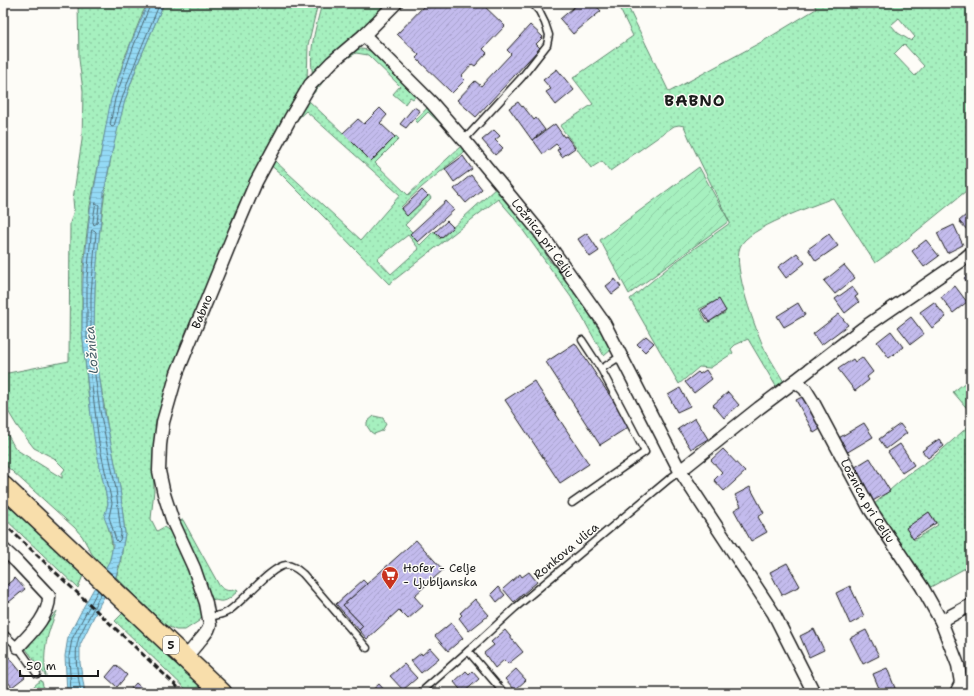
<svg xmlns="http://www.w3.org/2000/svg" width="974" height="696" font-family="'Shantell Sans',sans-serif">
	<defs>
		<pattern id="grass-dots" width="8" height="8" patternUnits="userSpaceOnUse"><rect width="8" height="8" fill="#a6f0bf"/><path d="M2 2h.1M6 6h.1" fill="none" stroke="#8ecda4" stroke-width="1.8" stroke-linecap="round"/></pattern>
		<pattern id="garden-furrows" width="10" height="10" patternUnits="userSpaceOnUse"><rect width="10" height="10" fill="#a6f0bf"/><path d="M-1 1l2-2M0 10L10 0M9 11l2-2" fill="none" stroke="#8ecda4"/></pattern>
		<pattern id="water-rules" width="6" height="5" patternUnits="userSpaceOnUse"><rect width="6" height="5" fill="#94daf6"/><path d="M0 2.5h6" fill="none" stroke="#7fbad2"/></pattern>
		<pattern id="building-hatch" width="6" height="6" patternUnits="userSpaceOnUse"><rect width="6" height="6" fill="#c3bbed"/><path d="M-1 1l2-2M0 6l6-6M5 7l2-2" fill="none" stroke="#a7a0cb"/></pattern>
	</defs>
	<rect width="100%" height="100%" fill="#fdfcf7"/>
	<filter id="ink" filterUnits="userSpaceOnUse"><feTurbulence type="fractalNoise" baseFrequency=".025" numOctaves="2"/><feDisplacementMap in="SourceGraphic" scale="8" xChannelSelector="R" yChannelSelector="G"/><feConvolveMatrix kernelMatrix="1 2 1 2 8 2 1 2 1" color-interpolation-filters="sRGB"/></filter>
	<g filter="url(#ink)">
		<g fill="url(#grass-dots)" stroke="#61866e" fill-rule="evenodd">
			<path d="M78 3H126L131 8 134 3H148L143 12 125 57 112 98 90 206 82 276V328L88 392 95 441 108 504C100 526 122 542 106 568L92 554 82 536 75 528 3 463V431C11 436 11 444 17 450L62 478V473L65 469 54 458 34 448 17 426 3 403V374L69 361 70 223 74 210 73 199 82 140 83 91 79 59Z"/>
			<polygon points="164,3 318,3 308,45 307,82 268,147 235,212 221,251 181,343 162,404 153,465 154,490 151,519 157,531 164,527 171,532 188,567 203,608 203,616 199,621 185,630 176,630 165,625 116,577 120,565 125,533 120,488 108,429 96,356 94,327 95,288 98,245 105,191 113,146 124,103 139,61"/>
			<path d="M322 3H389L313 76C308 50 316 28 322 3Z"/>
			<path d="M617 3H626L669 92 765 40 816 9 814 3H971V187L896 248 875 263 833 198C813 206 747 228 740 247 732 267 756 331 765 350 771 361 778 371 784 382L777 388 748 339 735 345 731 349 733 353 710 368 699 367 679 384 630 299 674 263 730 223 692 145 684 126 679 125 674 126 610 171 602 161 591 168 560 126 593 104 573 78 633 36ZM899 18 915 37 911 41 898 33 891 25ZM904 44 924 66 915 76 894 54ZM718 300 725 313 707 323 699 309Z"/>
			<path d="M355 49C363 49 367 49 374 53L417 94 413 99 410 97 405 104 393 94 400 86 368 55 356 53 344 60 327 77 308 100 343 133 374 159 396 136 399 139 375 163 408 195 461 146 444 127 428 112 417 123 415 121 428 107 468 149 422 187 400 208 407 215 429 195 431 198 405 225 412 232 411 235 420 245 434 231 440 239 497 187 528 227 543 249 549 260 564 276 612 349 604 356 571 297 512 215 498 199 389 284 324 217 281 174 269 164 312 91 334 67ZM306 111 400 195 361 240 275 161C281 146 293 121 306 111ZM408 235 419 249 391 274 377 259Z"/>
			<polygon points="971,378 971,413 953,392"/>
			<polygon points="374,416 383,418 386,424 382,431 374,434 371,432 367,426 367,422"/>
			<path d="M971 424V565L927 589 872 506 907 475 935 456ZM929 512 938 525 914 540 906 528Z"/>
			<polygon points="3,497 84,573 78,588 3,517"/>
			<path d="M183 520 219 585C225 591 229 592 237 589L238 591C228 600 225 604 212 599L178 521Z"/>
			<path d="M57 611C47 633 42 652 46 676L26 649Z"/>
			<polygon points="124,612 212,693 190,693 115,621"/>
			<polygon points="41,680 42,682 45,693 26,693"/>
		</g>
		<polygon fill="url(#garden-furrows)" stroke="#61866e" points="699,167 729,221 629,294 600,240"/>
		<polygon fill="url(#water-rules)" stroke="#648e9f" points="148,3 164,3 138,63 125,100 112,152 104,192 100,227 95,287 94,327 97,358 104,410 120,488 125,534 120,561 116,576 100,604 80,645 80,663 85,693 67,693 65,656 68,637 84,606 110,560 113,545 111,534 104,517 108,504 95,444 91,416 82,330 83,278 90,211 111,99 131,43"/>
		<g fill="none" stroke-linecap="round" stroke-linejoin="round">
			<g stroke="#4c6873" stroke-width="1">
				<path d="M151 3 134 45 115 99 110 125 112 127 114 126C125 83 143 44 160 3"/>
				<polygon points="96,203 99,205 97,223 94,225 93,222"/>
				<polygon points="92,230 94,230 96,232 91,295 91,339 89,341 87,339 87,278"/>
				<polygon points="91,360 93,361 100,411 116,489 121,534 120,540 118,542 116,540 109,517 112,503 99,443 89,362"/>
				<polyline points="71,693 69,656 72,639 98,590"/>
				<path d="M81 693C78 675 73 655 79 637L101 593"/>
			</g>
		</g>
		<g fill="url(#building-hatch)" stroke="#1c1c1c">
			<polygon points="427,3 481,3 505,26 483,49 487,53 475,66 472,64 461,76 465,80 452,93 416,58 419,55 397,34"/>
			<polygon points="579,3 594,3 601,11 573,34 560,19"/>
			<polygon points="530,25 543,37 536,44 540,48 476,117 457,100 475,81 481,86 511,54 507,50"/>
			<polygon points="557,69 574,90 556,105 546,92 551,89 543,80"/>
			<polygon points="518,102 522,107 523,106 534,120 536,118 545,130 532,140 509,108"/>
			<polygon points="414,107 420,111 406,128 400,124"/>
			<polygon points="380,108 387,115 380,123 395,137 371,161 343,133 358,119 364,124"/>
			<polygon points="555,124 564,137 566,136 575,148 562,157 557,150 560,148 556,144 543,154 533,140"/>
			<polygon points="494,130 500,136 495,140 503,148 495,155 482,140"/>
			<polygon points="463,156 472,169 454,182 445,169"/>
			<polygon points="471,175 482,189 466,203 454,189"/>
			<polygon points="422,190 428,196 407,216 401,209"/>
			<polygon points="446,201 454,210 418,242 410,234"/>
			<polygon points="966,215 970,219 971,218 970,233 959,221"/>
			<polygon points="447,221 453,227 441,238 435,232"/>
			<polygon points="954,225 963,245 947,253 937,233"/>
			<polygon points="587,233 599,251 590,257 578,239"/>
			<polygon points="829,234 838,246 816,261 808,249"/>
			<polygon points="926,240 939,256 924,267 912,251"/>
			<polygon points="797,253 805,263 786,278 778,267"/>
			<polygon points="844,265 855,278 835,294 824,281"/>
			<polygon points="971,272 971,287 964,278"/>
			<polygon points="615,279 621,287 612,294 606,286"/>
			<polygon points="955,286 967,302 953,313 941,297"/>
			<polygon points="852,287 858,295 855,297 859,302 845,313 835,299"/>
			<polygon points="719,299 726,311 709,322 701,310"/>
			<polygon points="934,302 946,317 932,328 920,312"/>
			<polygon points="798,303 805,315 784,327 777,316"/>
			<polygon points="839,314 848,325 821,345 813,334"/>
			<polygon points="911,317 924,334 911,344 898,327"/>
			<polygon points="891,331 903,347 889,358 877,342"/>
			<polygon points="646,336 654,343 645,352 637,344"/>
			<polygon points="575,343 630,426 600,445 546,362"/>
			<polygon points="862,357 873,372 867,377 869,380 855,391 838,369 853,359 855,362"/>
			<polygon points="706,370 712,379 694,393 685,382 698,372 700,374"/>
			<polygon points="534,381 589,464 560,483 505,400"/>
			<polygon points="680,388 690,406 677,412 668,395"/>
			<polygon points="728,392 739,405 724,418 713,405"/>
			<polygon points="804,396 825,426 814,433 796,400"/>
			<polygon points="695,418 708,439 691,449 678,429"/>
			<polygon points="864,423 873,437 846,453 837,439"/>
			<polygon points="900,424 907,433 886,449 879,439"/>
			<polygon points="939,439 944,446 928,458 922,451"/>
			<polygon points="900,444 914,465 902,473 888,452"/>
			<polygon points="723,449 745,472 724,491 714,480 722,472 711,460"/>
			<polygon points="870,458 890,491 871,502 852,469"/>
			<polygon points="750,487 764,513 758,517 767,532 751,541 734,510 741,506 735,495"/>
			<polygon points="929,512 936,523 913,539 906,528"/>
			<polygon points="416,540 443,570 414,596 423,606 408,619 399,610 367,639 359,630 363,626 343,605"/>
			<polygon points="787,563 800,586 782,595 770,572"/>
			<polygon points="529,572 537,582 514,602 503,589 520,574 522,577"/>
			<polygon points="15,578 25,589 9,602 3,594 3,588"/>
			<polygon points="363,580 367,584 343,605 363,626 359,630 336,604"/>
			<polygon points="850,586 864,616 850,624 836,593"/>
			<polygon points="498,587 505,595 497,602 491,594"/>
			<polygon points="475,599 489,615 469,631 459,618 462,615 460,613"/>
			<polygon points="451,623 463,638 448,651 435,636"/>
			<polygon points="814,629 824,650 809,657 800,636"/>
			<polygon points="505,630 523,652 508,664 504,660 495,668 484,653 494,645 491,642"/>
			<polygon points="866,630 879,656 863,664 850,638"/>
			<polygon points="430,648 439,658 421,673 411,661 421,653 422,655"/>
			<polygon points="8,656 25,677 12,687 3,676 3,660"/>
			<polygon points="404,664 417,678 403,690 390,676"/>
			<polygon points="116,665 127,675 117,687 106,677"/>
			<polygon points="887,668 897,693 881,693 873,674"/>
			<polygon points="516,669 526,680 515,690 505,679"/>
			<polygon points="466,671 469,674 472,671 479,679 463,693 454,682"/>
			<polygon points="136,683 147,693 127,693"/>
			<polygon points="379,684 387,693 369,693"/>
		</g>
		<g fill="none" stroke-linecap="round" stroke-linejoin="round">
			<defs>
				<g id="service">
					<polyline points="464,140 522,77 547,45 549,35 545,23 539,11 532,3"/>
					<polyline points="582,340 601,369"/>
					<polyline points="572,503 645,452 601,369 621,356"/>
					<path d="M209 617C215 616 222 615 227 612 242 603 271 566 286 565 293 565 298 570 303 574L367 648"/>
					<polyline points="3,633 18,647 37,674"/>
					<polyline points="468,651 504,693"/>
					<polyline points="961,683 970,693"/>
					<polyline points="420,693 468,651 515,608 669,479 680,471"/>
				</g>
				<g id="minor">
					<path id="s1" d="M364 35 431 102 464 140 539 231 604 323 680 471 774 614 814 693"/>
					<polyline points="795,381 862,329 964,259 971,253"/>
					<path id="s2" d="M680 471 759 408 795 381 805 389 813 402 870 509 922 587 941 621 958 665 961 683 956 693"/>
					<path d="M3 549 17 562 49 596C50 615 30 634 18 647"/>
					<polyline points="941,621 971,605"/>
					<path id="s3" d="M185 658 202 638 208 630 210 625 206 603 194 568 173 522 164 494 159 471 160 445 163 422 177 373 233 236 256 182 291 117 310 85 332 62 364 35 396 3"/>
				</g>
				<polyline id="primary" points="3,486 222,693"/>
			</defs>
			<use href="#service" stroke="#1c1c1c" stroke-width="9"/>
			<use href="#minor" stroke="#1c1c1c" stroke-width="15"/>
			<use href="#primary" stroke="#1c1c1c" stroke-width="22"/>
			<use href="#service" stroke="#fdfcf7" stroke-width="6"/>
			<use href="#minor" stroke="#fdfcf7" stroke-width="12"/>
			<use href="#primary" stroke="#f8deab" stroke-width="19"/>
			<polyline stroke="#1c1c1c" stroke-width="3" stroke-dasharray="6 3" stroke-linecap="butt" points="3,523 184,693"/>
		</g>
	</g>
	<defs>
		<symbol id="supermarket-pin" viewBox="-11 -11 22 30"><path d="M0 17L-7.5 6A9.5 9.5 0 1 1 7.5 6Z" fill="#c8321e" stroke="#fdfcf7"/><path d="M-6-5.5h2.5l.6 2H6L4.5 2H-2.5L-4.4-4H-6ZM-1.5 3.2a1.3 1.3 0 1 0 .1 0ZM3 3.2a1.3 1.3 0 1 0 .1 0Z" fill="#fff"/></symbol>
	</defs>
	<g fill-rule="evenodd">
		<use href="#supermarket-pin" x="380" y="565" width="20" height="27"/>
	</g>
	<g text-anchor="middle" stroke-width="3" stroke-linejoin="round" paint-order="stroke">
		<rect fill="#fdfcf7" stroke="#605f5e" stroke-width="1" x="163" y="636" width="16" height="18" rx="3"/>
		<g font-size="11" font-weight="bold" fill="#1c1c1c">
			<text x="171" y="649">5</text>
		</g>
		<g font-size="12" fill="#1c1c1c" stroke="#fdfcf7">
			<text dy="4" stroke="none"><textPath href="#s1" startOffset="271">Ložnica pri Celju</textPath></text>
			<text dy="4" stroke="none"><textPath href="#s3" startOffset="371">Babno</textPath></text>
			<text dy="4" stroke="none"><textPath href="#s2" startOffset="287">Ložnica pri Celju</textPath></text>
			<text transform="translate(566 551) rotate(-40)" y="4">Ronkova ulica</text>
		</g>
		<g font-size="12" fill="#1c1c1c" stroke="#fdfcf7" text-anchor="start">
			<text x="403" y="572">Hofer - Celje<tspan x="403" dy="14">- Ljubljanska</tspan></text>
		</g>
		<g font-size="13" font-style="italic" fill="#465e68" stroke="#fdfcf7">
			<text transform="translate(91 350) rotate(-95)" y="5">Ložnica</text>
		</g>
		<g font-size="16" font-weight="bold" letter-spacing="1" fill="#1c1c1c" stroke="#fdfcf7">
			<text x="695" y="106">BABNO</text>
		</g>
	</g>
	<rect width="974" height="696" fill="none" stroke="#fdfcf7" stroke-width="16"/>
	<rect x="8" y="8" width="958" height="680" fill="none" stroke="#1c1c1c" stroke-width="1.5" filter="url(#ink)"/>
	<path d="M20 670v6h78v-6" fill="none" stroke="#1c1c1c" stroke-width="2"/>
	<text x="26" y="670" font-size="12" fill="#1c1c1c" stroke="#fdfcf7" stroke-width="3" paint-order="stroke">50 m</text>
</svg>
